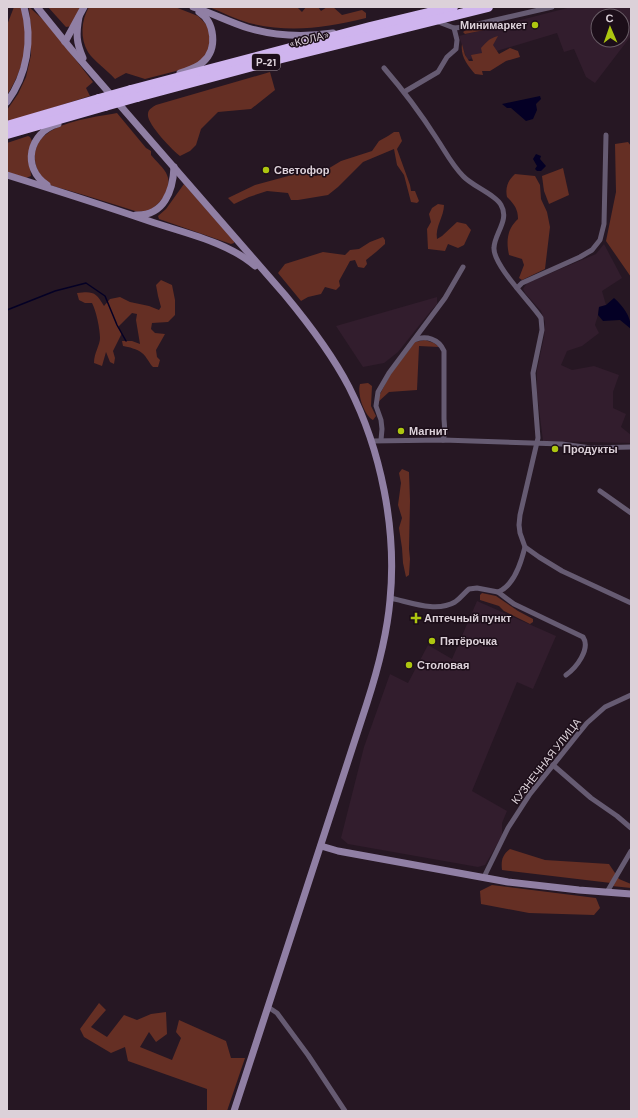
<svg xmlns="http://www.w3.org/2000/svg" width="638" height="1118" font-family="Barlow,sans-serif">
	<rect width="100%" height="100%" fill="#261723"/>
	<g fill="#321d2d" fill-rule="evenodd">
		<path d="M571 7H631V36L595 83 586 77 574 49 564 52 557 33 467 60 459 36ZM598 16H622V40H598Z"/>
		<polygon points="604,244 622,278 602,291 606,305 599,307 598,315 595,325 599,333 582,346 567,351 561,365 572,370 594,366 619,375 613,392 613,408 626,414 621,427 631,435 631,443 543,441 537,393 537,370 544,337 545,322 541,311 525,293 523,289 527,283 596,254"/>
		<polygon points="437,297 437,304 430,312 398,352 384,363 363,367 336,326"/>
		<polygon points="477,601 556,636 533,689 517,682 472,791 507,811 502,823 502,836 485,865 478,867 348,844 341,838 364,747 390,674 408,683 428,645 452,659"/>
	</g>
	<g fill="#652f24">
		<path d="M14 7H21C23 12 25 17 26 22 30 46 20 75 7 95V25Z"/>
		<polygon points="29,7 47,23 93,82 86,88 90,96 7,122 7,110 18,94 26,77 31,55 31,31"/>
		<polygon points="48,7 80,7 72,26 66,27"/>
		<path d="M89 7H175L198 16 208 26 210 40 207 54 199 63 184 69 145 79 126 73 115 79C108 71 93 60 88 52 80 39 81 20 89 7Z"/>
		<path d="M209 7H297L302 12 306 7H318L321 11 327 7H333L342 15 362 10 366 13V18C325 28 290 33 249 23 235 19 222 12 209 7Z"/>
		<polygon points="498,22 501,24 499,27 465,34 463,32 466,30"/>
		<path d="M498 36 493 45 499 54 510 48 518 51 520 57 506 61 490 71H482L483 75 475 74C468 66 460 56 462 44L465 55 469 61H473L471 55 482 53 481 48C488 41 488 39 498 36Z"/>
		<path d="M270 72 275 90 251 109 218 112 201 129 196 145 190 151 180 156C173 151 146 123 148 114 148 109 153 107 156 105Z"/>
		<path d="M117 113 146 148 151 151V155C155 160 165 169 167 175 173 188 159 207 147 211 144 211 140 211 138 212 114 204 91 197 67 190 62 188 52 187 47 183 41 178 35 167 35 159 32 123 91 118 117 113Z"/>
		<polygon points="394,132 399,132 402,141 397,149 410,185 411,191 415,191 419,201 417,203 411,202 404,175 397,165 394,149 363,162 338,187 328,195 298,200 291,200 288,193 267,191 249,197 234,204 228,198 255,185 303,172 316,176 341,161 372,151 379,141 388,136"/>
		<path d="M28 136 30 137 32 141C27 154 30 163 31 176L26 178 7 172V143Z"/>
		<polygon points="628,142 631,146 631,277 606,241 616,192 615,144"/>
		<polygon points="563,168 569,195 549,204 544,191 542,176"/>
		<path d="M515 174 535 176 540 185 541 199 547 212 550 227 545 269 522 280 519 278 524 265 522 259 509 255C506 241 507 229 518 219 518 209 514 204 507 197 505 188 508 180 515 174Z"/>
		<polygon points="184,184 234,241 234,243 231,244 159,219 158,216 166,209"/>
		<path d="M438 204 444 205C444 217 435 226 437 239L442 236 457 222 466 224 471 230 464 245 458 248 448 244 445 251 428 249 427 229 431 222 429 214 432 208Z"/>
		<polygon points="383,237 385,240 385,244 376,252 366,260 367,264 364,268 358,267 355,260 350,261 339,281 340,286 336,290 325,287 321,294 308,297 301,301 278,273 285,264 323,252 345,255 350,250 359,249 370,242"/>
		<path d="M161 280 172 285 175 300V315L168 322 152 323 151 329 155 333 165 334 156 350 157 357 160 360 158 367H153C149 363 147 357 142 353 137 349 129 347 123 346L122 341H132L140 344 136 320 137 314 132 313 118 327 122 333 113 351 115 358 114 364 110 362 106 352 102 366 94 363C94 353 100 345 100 338 100 329 96 310 92 303H85L79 300 77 293C93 291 96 292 104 306L110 299 120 297 130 302 149 306 159 310 161 307 158 296 156 285Z"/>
		<polygon points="425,340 434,343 439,347 419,346 417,390 389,392 378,402 378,398 390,375 415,342"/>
		<path d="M368 383 372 386 371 406 376 416 373 420C364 415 357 394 360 384Z"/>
		<polygon points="402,469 409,472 410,501 409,549 410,559 409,575 406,577 403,563 402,548 399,528 402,518 398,505 401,483 399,473"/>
		<polygon points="482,593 496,596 518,611 533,619 533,622 530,624 504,611 499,606 480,600 480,595"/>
		<path d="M510 849 545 860 609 864 619 879 631 884V888L612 886 611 883 502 870C501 861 502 855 510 849Z"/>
		<polygon points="492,885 596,898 600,908 594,915 529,913 481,904 480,891"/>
		<polygon points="99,1003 106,1010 91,1027 107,1037 124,1015 137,1020 151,1014 166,1012 167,1034 156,1042 149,1032 140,1047 172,1060 181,1038 176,1032 179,1020 226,1041 231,1058 245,1058 227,1111 207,1111 207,1089 128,1061 125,1047 111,1053 84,1037 80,1029"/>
	</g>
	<g fill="#040025">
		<polygon points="540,96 541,99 536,104 537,110 533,119 526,121 511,108 507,108 502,104"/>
		<polygon points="536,154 541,156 540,159 546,166 541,171 537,171 535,169 537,166 533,159"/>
		<path d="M614 298C623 306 631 316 631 329L620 320 603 321 598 315 599 307 606 305Z"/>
	</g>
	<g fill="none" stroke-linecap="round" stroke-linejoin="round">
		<polyline stroke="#040025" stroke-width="1.5" points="7,310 55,291 86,283 105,296 117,325 126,341"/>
		<g stroke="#665b72" stroke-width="5">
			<polyline points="436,21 454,28 465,27 552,7"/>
			<path d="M384 68C403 90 421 114 437 139 445 151 452 165 463 176 472 186 496 195 501 205 510 220 494 234 494 248 493 265 531 303 541 318L542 330 533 373 538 438 520 515 519 525 520 533 525 547 539 557 562 571 631 603"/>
			<polyline points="404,92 438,72 447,57 456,49 457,40 454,28"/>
			<polyline points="517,288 522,283 580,257 592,250 600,240 604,224 606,135"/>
			<path d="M414 340C426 335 439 339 444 351V419L445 433 443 440"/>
			<polyline points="381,440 382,429 381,420 376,406 378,392 389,373 445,298 463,267"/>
			<polyline points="371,441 443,440 562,444 591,448 631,447"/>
			<polyline points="600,491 631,513"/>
			<path d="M498 592C514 586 521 563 525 547"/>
			<path d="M390 598C410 602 436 613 455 602 461 598 464 593 469 589L477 588 498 592 514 604 583 637C591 649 576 668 566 675"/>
			<polyline points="553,765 591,798 617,816 631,828"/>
			<polyline points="484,877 508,828 530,794 578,734 587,723 605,707 631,695"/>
			<polyline points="607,892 631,851"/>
			<polyline points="268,1007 277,1013 308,1055 345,1111"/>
		</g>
		<g stroke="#907fa4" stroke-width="7">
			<path d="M37 7 71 49 285 295C309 324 332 354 349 387 381 450 397 529 390 600 387 635 378 669 367 703L234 1111"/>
			<path d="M193 7C212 13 229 22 248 28 275 36 305 37 333 33"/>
			<path d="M79 17C76 34 76 42 83 58"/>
			<polyline points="65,42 84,7"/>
			<path d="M180 73C188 70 197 68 203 62 218 49 215 22 199 12"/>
			<path d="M7 102C27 75 33 40 24 7"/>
			<path d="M7 175C55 190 102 205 149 221 184 233 228 242 255 266"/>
			<path d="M47 185C21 168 29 132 58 124"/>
			<path d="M136 215C164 216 173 191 174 167"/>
			<polyline points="321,846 338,851 508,882 579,890 631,894"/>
		</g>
		<g stroke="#cfb4ee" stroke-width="10">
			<polyline points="131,90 370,27 453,7"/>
			<polyline points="137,97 282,58 488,7"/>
			<polyline points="7,126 99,99"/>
			<polyline points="7,134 105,106"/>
		</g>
		<g stroke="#cfb4ee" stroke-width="10">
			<polyline points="99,99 131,90"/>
			<polyline points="105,106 137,97"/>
		</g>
	</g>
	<g fill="#adc610" stroke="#1c0e19" stroke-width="1.5">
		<circle cx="535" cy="25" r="4"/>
		<circle cx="266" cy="170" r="4"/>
		<circle cx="401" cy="431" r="4"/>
		<circle cx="555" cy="449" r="4"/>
		<path d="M414 612h4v4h4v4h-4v4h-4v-4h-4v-4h4z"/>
		<circle cx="432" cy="641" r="4"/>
		<circle cx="409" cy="665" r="4"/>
	</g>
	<g text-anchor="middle" stroke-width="3" stroke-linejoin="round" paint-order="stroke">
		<rect fill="#1c0e19" stroke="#a2969f" stroke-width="1" x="252" y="54" width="28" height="16" rx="3"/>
		<g font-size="10" font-weight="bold" fill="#dcd1d9">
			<text x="266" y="66">Р-21</text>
		</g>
		<g font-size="11" font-weight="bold" fill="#dcd1d9" stroke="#1c0e19" text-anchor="start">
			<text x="527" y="29" text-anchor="end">Минимаркет</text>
			<text x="274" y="174">Светофор</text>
			<text x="409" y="435">Магнит</text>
			<text x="563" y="453">Продукты</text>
			<text x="424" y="622">Аптечный пункт</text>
			<text x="440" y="645">Пятёрочка</text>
			<text x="417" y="669">Столовая</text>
		</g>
		<g font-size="11" fill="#dcd1d9" stroke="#1c0e19">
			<text transform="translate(309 39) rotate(-14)" y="4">«КОЛА»</text>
			<text transform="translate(546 761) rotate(-52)" y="4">КУЗНЕЧНАЯ УЛИЦА</text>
		</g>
	</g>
	<rect width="638" height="1118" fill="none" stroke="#dcd1d9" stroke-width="16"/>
	<g transform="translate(610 28) rotate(358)"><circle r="19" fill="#1c0e19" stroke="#695c66"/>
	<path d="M0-3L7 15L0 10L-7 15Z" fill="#adc610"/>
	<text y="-6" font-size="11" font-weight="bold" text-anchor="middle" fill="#dcd1d9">С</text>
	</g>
</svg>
